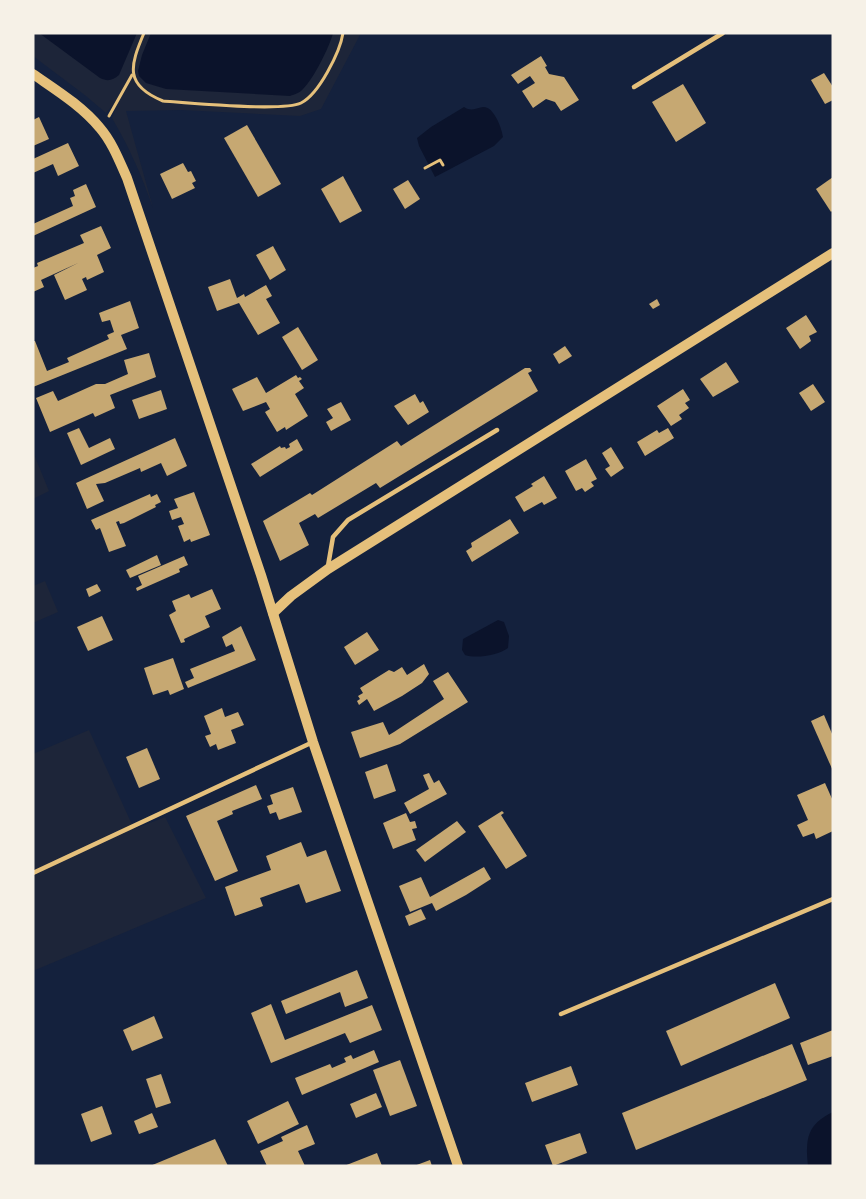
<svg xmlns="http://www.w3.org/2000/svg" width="866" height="1199" font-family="Arial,sans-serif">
	<rect width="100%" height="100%" fill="#14213d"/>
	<g fill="#1d2539">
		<path d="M33 33H361L321 109 300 116 181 110 126 111 153 208C142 176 129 147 112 118L116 107 113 105 106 113 86 96 33 56Z"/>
		<polygon points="33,452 49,491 33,499"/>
		<polygon points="45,581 58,612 33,623 33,586"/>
		<polygon points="89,730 134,829 165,817 206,898 33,971 33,754"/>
	</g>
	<g fill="#0b132b">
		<path d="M39 33H137L119 75C113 80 108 82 100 78Z"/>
		<path d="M151 33H333C330 46 313 80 303 89 300 93 295 94 290 96L166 89 146 83 139 76 138 71 142 55Z"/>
		<path d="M464 107C472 112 475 108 483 107 494 106 502 129 503 137L494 146 435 177 419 146 417 138 431 127Z"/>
		<path d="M498 620 504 622 509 636 508 648C499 655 476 659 465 655L462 650 463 639Z"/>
		<path d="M833 1112V1166H808C805 1139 807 1124 833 1112Z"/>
	</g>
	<g fill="#c6a872">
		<polygon points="541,56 547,66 545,67 549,74 564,77 579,100 561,111 555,102 546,99 533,108 522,91 535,83 530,76 518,84 511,75"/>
		<polygon points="824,73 833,87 833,100 825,104 811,80"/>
		<polygon points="683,84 706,123 676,142 652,102"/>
		<polygon points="39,117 49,139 33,146 33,120"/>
		<polygon points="247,125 281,184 258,197 224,138"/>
		<polygon points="68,143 79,166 58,176 53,164 33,173 33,159"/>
		<polygon points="183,163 188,172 191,171 196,181 192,183 195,188 172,199 160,174"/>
		<polygon points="343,176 362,211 340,223 321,189"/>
		<polygon points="833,177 833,210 831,212 816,189"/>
		<polygon points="408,180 420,199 405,209 393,189"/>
		<polygon points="86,184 96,207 33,236 33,224 73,206 70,198 75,196 73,190"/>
		<polygon points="101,226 111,248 97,255 104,272 87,280 86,277 82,279 87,290 65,300 54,275 78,263 41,280 44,287 33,292 33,268 38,266 37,263 84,243 80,235"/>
		<polygon points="273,246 286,270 270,280 256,255"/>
		<polygon points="230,279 237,298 244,294 245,297 266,285 272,296 266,299 280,323 258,335 239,303 217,311 208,287"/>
		<polygon points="657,299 660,305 653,309 649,304"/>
		<polygon points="130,301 139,328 121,335 127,349 33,387 33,341 35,341 47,371 69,362 67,358 109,339 107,335 114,332 110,320 102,322 99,313"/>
		<polygon points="806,315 817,332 809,336 811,341 800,349 786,328"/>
		<polygon points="298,327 318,360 302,370 282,337"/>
		<polygon points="565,346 572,356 559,364 553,354"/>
		<polygon points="149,353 156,377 110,395 115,408 95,417 93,413 50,432 36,398 53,391 58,401 96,384 105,384 128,374 124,360"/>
		<polygon points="726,362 739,382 713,397 700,379"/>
		<polygon points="525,368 530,368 532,371 528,373 538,391 380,488 376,483 318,518 315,514 299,523 309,545 280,561 263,521 310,493 312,495 397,441 401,446"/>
		<polygon points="296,375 298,378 300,377 302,379 299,381 304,388 295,394 308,416 286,430 285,427 277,432 265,412 270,409 266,402 243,411 232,389 257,377 266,393"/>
		<polygon points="813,384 825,402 811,411 799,393"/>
		<polygon points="683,389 690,400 685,403 689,408 679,415 682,419 671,426 657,406"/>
		<polygon points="161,390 167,409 139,419 132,400"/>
		<polygon points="415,394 420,403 423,401 429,412 408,425 394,406"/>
		<polygon points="341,402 351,420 331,431 326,422 333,418 327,409"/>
		<polygon points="79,428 89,448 110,438 115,449 81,465 67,433"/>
		<polygon points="668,428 674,438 645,456 637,442 657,430 659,433"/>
		<polygon points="175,438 187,466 167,476 161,463 141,472 140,468 105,483 96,484 104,501 87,509 76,483"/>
		<polygon points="297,439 303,450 260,477 251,464 280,446 281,448 285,447 286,449 290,447 289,444"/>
		<polygon points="611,447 624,468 611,477 605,469 610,466 602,453"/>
		<polygon points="586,459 597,479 591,482 594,486 585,492 582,488 576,491 565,471"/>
		<polygon points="544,476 557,498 544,505 542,502 524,512 515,497 533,486 531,484"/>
		<polygon points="194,492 210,535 191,542 190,539 184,542 178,526 184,524 181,517 172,520 169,511 178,508 174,499"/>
		<polygon points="150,494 151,497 157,494 161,502 155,505 156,507 124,523 120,524 119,521 116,522 126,546 109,552 100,528 96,530 91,520"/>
		<polygon points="510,519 519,533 472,562 466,551 472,547 471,543"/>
		<polygon points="157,555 161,565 130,578 126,570"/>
		<polygon points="184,556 188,565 179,569 180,572 137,591 136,588 142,585 138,576"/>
		<polygon points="97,584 101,591 89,597 86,589"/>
		<polygon points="212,589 221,609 205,616 210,627 184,639 185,642 181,643 169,615 176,611 172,601 189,594 191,598"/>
		<polygon points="102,616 113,640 88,651 77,627"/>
		<polygon points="241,626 256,660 188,688 185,682 194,678 190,669 235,651 232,644 226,647 222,637"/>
		<polygon points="367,632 379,650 355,665 344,647"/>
		<polygon points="173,658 184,689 170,695 168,690 153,695 144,668"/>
		<polygon points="424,664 429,674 422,683 402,696 374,711 367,699 359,705 357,701 360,699 358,696 363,693 360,688 389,670 394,672 402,667 407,675"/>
		<polygon points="448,672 468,702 400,744 360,758 351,732 383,722 389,735 394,732 444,699 433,681"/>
		<polygon points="222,708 225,717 238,712 244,725 231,730 236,743 218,750 216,744 210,747 205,736 211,734 204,716"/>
		<polygon points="824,715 833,736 833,771 811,721"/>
		<polygon points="147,748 160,779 139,788 126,757"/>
		<polygon points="387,764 396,791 374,799 365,772"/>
		<polygon points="429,773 434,783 439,780 447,794 410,814 404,803 429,789 423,775"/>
		<polygon points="825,783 833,801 833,831 816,839 814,833 803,837 797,825 808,820 797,795"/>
		<polygon points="256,785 262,799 232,811 233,814 217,821 238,871 215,881 186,816"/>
		<polygon points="293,787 302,812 279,820 276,812 270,814 267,806 273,804 270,795"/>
		<polygon points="502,811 504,813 501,815 527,856 506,869 478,826"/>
		<polygon points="406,813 410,822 415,821 417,828 412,829 416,840 393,849 383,823"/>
		<polygon points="457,821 466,832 425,862 416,850"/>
		<polygon points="301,842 307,857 326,850 341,891 306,903 299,884 260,898 263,906 235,916 225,887 271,870 266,856"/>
		<polygon points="484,867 491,879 466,895 436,911 432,903 410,912 399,886 421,877 430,897"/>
		<polygon points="421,909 426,919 409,926 405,916"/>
		<polygon points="357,970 368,998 345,1007 340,992 286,1014 281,1001"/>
		<polygon points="775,983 790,1018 681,1066 666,1031"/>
		<polygon points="271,1004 285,1040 372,1005 382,1030 350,1043 345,1033 271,1063 251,1013"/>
		<polygon points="154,1016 163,1038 132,1051 123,1030"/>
		<polygon points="833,1030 833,1056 808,1065 800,1043"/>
		<polygon points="792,1044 807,1080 636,1150 622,1113"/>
		<polygon points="374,1050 379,1062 302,1095 295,1078 330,1064 332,1068 346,1062 344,1058 351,1055 353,1059"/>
		<polygon points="400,1060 417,1106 390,1116 373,1070"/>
		<polygon points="571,1066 578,1085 532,1102 525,1083"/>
		<polygon points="161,1074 171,1103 156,1108 146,1079"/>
		<polygon points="376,1093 382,1107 356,1118 350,1104"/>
		<polygon points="288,1101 299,1124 258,1144 247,1121"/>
		<polygon points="102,1106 112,1134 91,1142 81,1114"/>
		<polygon points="152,1113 158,1127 139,1134 134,1121"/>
		<polygon points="307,1125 315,1144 298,1151 305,1166 267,1166 260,1151 283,1141 281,1137"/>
		<polygon points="580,1133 587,1153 553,1166 545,1145"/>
		<polygon points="215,1139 228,1166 150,1166"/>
		<polygon points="377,1153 382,1166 344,1166"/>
		<polygon points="430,1160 432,1166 414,1166"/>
	</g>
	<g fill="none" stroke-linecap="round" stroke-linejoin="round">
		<g stroke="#e5c07b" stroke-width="3">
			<path d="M144 33C130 66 124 85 163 101 189 103 283 112 301 103 319 94 340 52 343 33"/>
			<polyline points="109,116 132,75"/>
			<polyline points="425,168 440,160 443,165"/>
		</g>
		<g stroke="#e5c07b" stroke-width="4.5">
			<polyline points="634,87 723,33"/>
			<polyline points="328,566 333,537 348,520 497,430"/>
			<polyline points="33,873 313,742"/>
			<polyline points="561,1014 833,899"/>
		</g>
		<g stroke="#e5c07b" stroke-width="10">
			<path d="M33 74C56 90 82 106 100 128 112 142 119 160 127 178L261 575 313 742 458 1166"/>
			<polyline points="273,613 291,596 328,569 833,253"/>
		</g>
	</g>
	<rect width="866" height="1199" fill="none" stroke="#f6f1e7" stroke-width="69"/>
</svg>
